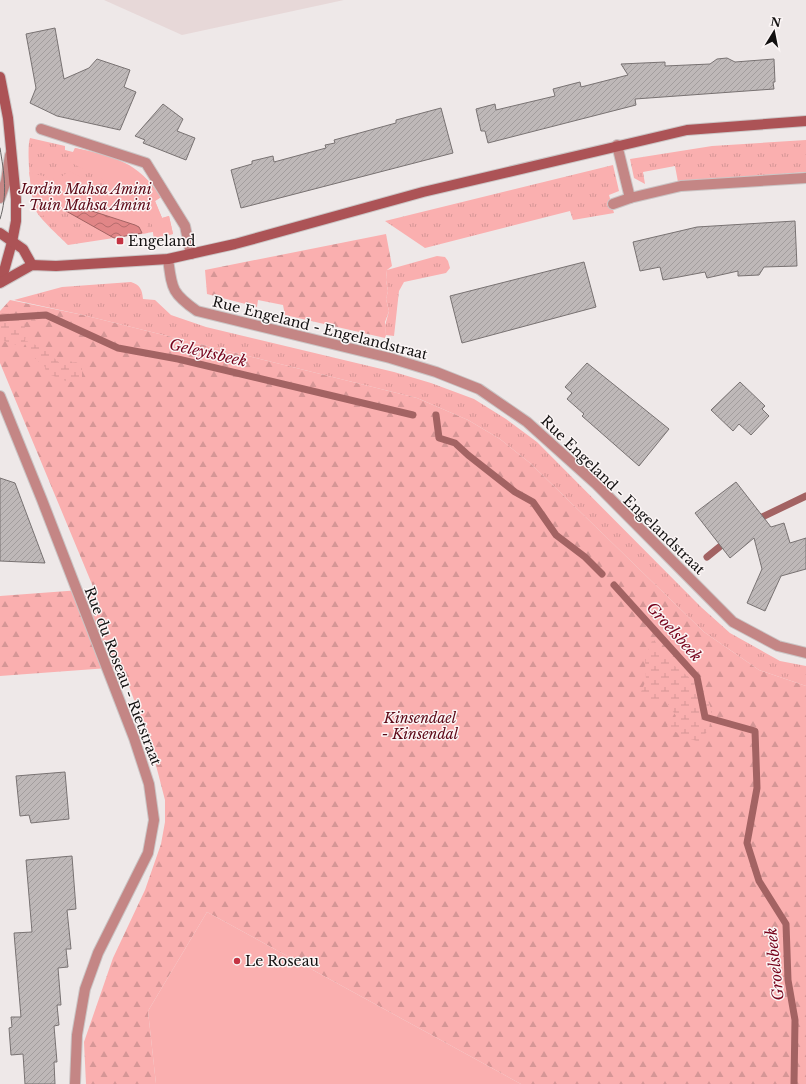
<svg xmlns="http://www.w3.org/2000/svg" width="806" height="1084" font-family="'Libre Baskerville',serif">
	<defs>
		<pattern id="grass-tufts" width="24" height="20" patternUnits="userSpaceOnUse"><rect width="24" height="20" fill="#faafaf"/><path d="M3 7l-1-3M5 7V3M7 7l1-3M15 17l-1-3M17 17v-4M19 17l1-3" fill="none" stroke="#d59696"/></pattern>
		<pattern id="forest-firs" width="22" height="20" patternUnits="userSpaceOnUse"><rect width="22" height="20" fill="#faafaf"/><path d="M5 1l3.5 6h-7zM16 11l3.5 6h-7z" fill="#d59696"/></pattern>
		<pattern id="wetland-marsh" width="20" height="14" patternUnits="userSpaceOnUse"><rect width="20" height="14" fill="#faafaf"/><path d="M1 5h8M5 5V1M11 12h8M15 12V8" fill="none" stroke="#d59696"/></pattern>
		<pattern id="water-waves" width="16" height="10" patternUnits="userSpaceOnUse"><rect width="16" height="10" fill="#e18687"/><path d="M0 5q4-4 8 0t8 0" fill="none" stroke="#b56c6d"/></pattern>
		<pattern id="building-hatch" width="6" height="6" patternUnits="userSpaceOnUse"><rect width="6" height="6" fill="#beb8b8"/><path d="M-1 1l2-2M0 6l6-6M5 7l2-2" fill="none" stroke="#a29d9d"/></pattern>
	</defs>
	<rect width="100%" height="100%" fill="#eee8e8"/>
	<polygon fill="#e7d8d8" points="104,0 344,0 182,35"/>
	<g fill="url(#grass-tufts)">
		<path d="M30 138 65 146V150L73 152 75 148C113 157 138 163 161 197L155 201 162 218 169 216 173 234 154 238 153 232 68 245C60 237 41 220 36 211 31 201 26 149 30 138Z"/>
		<polygon points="806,140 806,172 678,182 675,166 643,172 645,184 634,178 630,159 712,146"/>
		<polygon points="613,165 619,191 609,195 614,213 573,220 570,211 425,248 385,221"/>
		<polygon points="437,256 445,257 448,261 450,268 446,273 404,282 399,291 394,336 386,335 385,326 389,311 386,299 388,291 386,280 387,270"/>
		<path d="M131 282C140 285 142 289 143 299L155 300 171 315 206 327 394 372 431 383 474 399 506 419 537 442 701 607 730 633 780 661 806 666V686L759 670 704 632 530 463 500 439 468 420 417 398 83 315 14 300 62 287Z"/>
	</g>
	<g fill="url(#forest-firs)">
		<polygon points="386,234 392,266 387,270 386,280 388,291 386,299 389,311 385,322 386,335 385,338 285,315 283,305 258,300 257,307 207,294 205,270"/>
		<polygon points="10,300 83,315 417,398 468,420 500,439 530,463 704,632 759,670 806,686 806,1084 521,1084 207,912 148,1011 156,1084 86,1084 84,1042 113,958 145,890 161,844 165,822 165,800 151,746 122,667 0,676 0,596 94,589 0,363 0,311"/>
	</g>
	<g fill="url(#wetland-marsh)">
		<polygon points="2,313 31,315 36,321 24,322 26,335 25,341 41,347 61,364 76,362 82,366 82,381 68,382 46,373 45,367 30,354 24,342 21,346 6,342 0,337 0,315"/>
		<polygon points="653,638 666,659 700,686 705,693 712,711 709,729 699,742 682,736 667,726 676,716 664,698 654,704 641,692 646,680 645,659"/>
	</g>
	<g fill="#faafaf">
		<path d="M75 148C114 156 138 162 161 197L155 201 162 218 169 216 173 234 154 238 149 205 70 162Z"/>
		<polygon points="69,171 146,209 148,233 114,238 67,212 41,216 36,211 29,172 57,180"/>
		<polygon points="207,912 521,1084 156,1084 148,1011"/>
	</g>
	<polygon fill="url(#water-waves)" stroke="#a36363" points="68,208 92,211 135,225 139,227 142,233 114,238 66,211"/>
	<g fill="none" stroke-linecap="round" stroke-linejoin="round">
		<g stroke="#a36363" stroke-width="7">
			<polyline points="0,318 46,315 118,348 178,359 413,415"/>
			<polyline points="436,415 439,438 455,443 468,455 515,492 533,502 556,535 585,557 602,574"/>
			<polyline points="756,520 806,496"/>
			<polyline points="707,557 728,540"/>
			<polyline points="614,585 697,677 705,717 755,731 757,788 747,843 759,881 786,924 788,980 795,1020 794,1084"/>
		</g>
	</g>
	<g fill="url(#building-hatch)" stroke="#787272">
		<polygon points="55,28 64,79 89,68 97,59 130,70 124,87 136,92 120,130 57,116 30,103 36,88 26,34"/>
		<polygon points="727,58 735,62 774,59 775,82 773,82 774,89 635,99 636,105 488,143 485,131 481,131 476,109 495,104 496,110 555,96 553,89 580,82 581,87 628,75 621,64 665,62 665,66 710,64 717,59"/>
		<polygon points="163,104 183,119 177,131 195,138 186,160 143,143 145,140 135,136"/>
		<polygon points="441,108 453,153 241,208 231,170 252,164 252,161 273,156 274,162 326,148 325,145 335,143 334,140 396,123 396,120"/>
		<polygon points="795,221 797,266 764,267 759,275 738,276 738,271 707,278 705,272 663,280 660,267 640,271 633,242 697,227"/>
		<polygon points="584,262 596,307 462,343 450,296"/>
		<polygon points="587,363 669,429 639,466 582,416 584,414 567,399 572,393 565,387"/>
		<polygon points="740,382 765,406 762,409 769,416 751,435 739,424 733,431 711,410"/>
		<polygon points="0,478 15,483 45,563 0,561"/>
		<polygon points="736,482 771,527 784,523 790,543 806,538 806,569 781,576 765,611 747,603 762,569 754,538 730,558 695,513"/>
		<polygon points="65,772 69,819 31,823 29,815 20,816 16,776"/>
		<polygon points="72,856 76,909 67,910 71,949 66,949 68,967 58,968 61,1005 57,1005 59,1025 54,1026 57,1062 54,1062 55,1084 25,1084 23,1054 11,1055 9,1028 12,1027 11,1017 21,1017 14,933 32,932 26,860"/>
	</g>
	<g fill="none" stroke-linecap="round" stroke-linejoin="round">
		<defs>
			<polyline id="lane" points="0,198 6,181 10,155"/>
			<g id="street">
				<polyline points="41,129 146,163 185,226 191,254"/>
				<polyline points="617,145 630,198 681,186 806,178"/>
				<polyline points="613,204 630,198"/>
				<path d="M168 259C172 288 171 293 197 311L390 358 436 372 479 389 527 422 596 484 733 622 778 646 806 653"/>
				<polyline points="0,396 42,500 134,738 149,784 154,820 148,853 98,953 85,989 77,1035 75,1084"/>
			</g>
			<g id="secondary">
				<polyline points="0,77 8,118 16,199 16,221 12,242 1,282"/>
				<polyline points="0,233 23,249 32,265"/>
				<polyline points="0,283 32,265 56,266 168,259 235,244 423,192 687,130 806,121"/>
			</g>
		</defs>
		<use href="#lane" stroke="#cbc5c5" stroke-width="12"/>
		<use href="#street" stroke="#cbc5c5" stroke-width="12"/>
		<use href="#secondary" stroke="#cbc5c5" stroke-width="12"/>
		<use href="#lane" stroke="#c48685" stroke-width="10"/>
		<use href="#street" stroke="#c48685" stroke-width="10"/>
		<use href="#secondary" stroke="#ac5356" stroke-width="10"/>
		<path stroke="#686565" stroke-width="1" d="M0 148C4 173 8 194 0 219"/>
	</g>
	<g fill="#c43343" stroke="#fbf5f5" stroke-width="1.5">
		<rect x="116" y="237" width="8" height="8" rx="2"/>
		<circle cx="237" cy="961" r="4"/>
	</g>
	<g text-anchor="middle" stroke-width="3" stroke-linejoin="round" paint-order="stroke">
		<g font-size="14" font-style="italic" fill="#5c0816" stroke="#fbf5f5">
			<text x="85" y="194">Jardin Mahsa Amini<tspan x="85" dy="16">- Tuin Mahsa Amini</tspan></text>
			<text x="420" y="723">Kinsendael<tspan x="420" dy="16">- Kinsendal</tspan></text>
		</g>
		<g font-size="14" fill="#121010" stroke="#fbf5f5" text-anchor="start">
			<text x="128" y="246">Engeland</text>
			<text x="245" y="966">Le Roseau</text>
		</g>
		<g font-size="14" fill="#121010" stroke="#fbf5f5">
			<text transform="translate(320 328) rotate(14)" y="5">Rue Engeland - Engelandstraat</text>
			<text transform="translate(623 495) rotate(44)" y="5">Rue Engeland - Engelandstraat</text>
			<text transform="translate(123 676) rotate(69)" y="5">Rue du Roseau - Rietstraat</text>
		</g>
		<g font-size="15" font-style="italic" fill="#76021b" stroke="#fbf5f5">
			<text transform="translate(208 353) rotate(13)" y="5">Geleytsbeek</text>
			<text transform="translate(674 632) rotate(48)" y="5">Groelsbeek</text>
			<text transform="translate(775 964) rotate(-96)" y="5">Groelsbeek</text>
		</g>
	</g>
	<g transform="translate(774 32) rotate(10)" stroke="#fbf5f5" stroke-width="3" paint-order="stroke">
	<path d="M0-3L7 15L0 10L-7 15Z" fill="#121010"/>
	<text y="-6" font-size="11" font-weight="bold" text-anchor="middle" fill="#121010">N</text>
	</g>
</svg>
